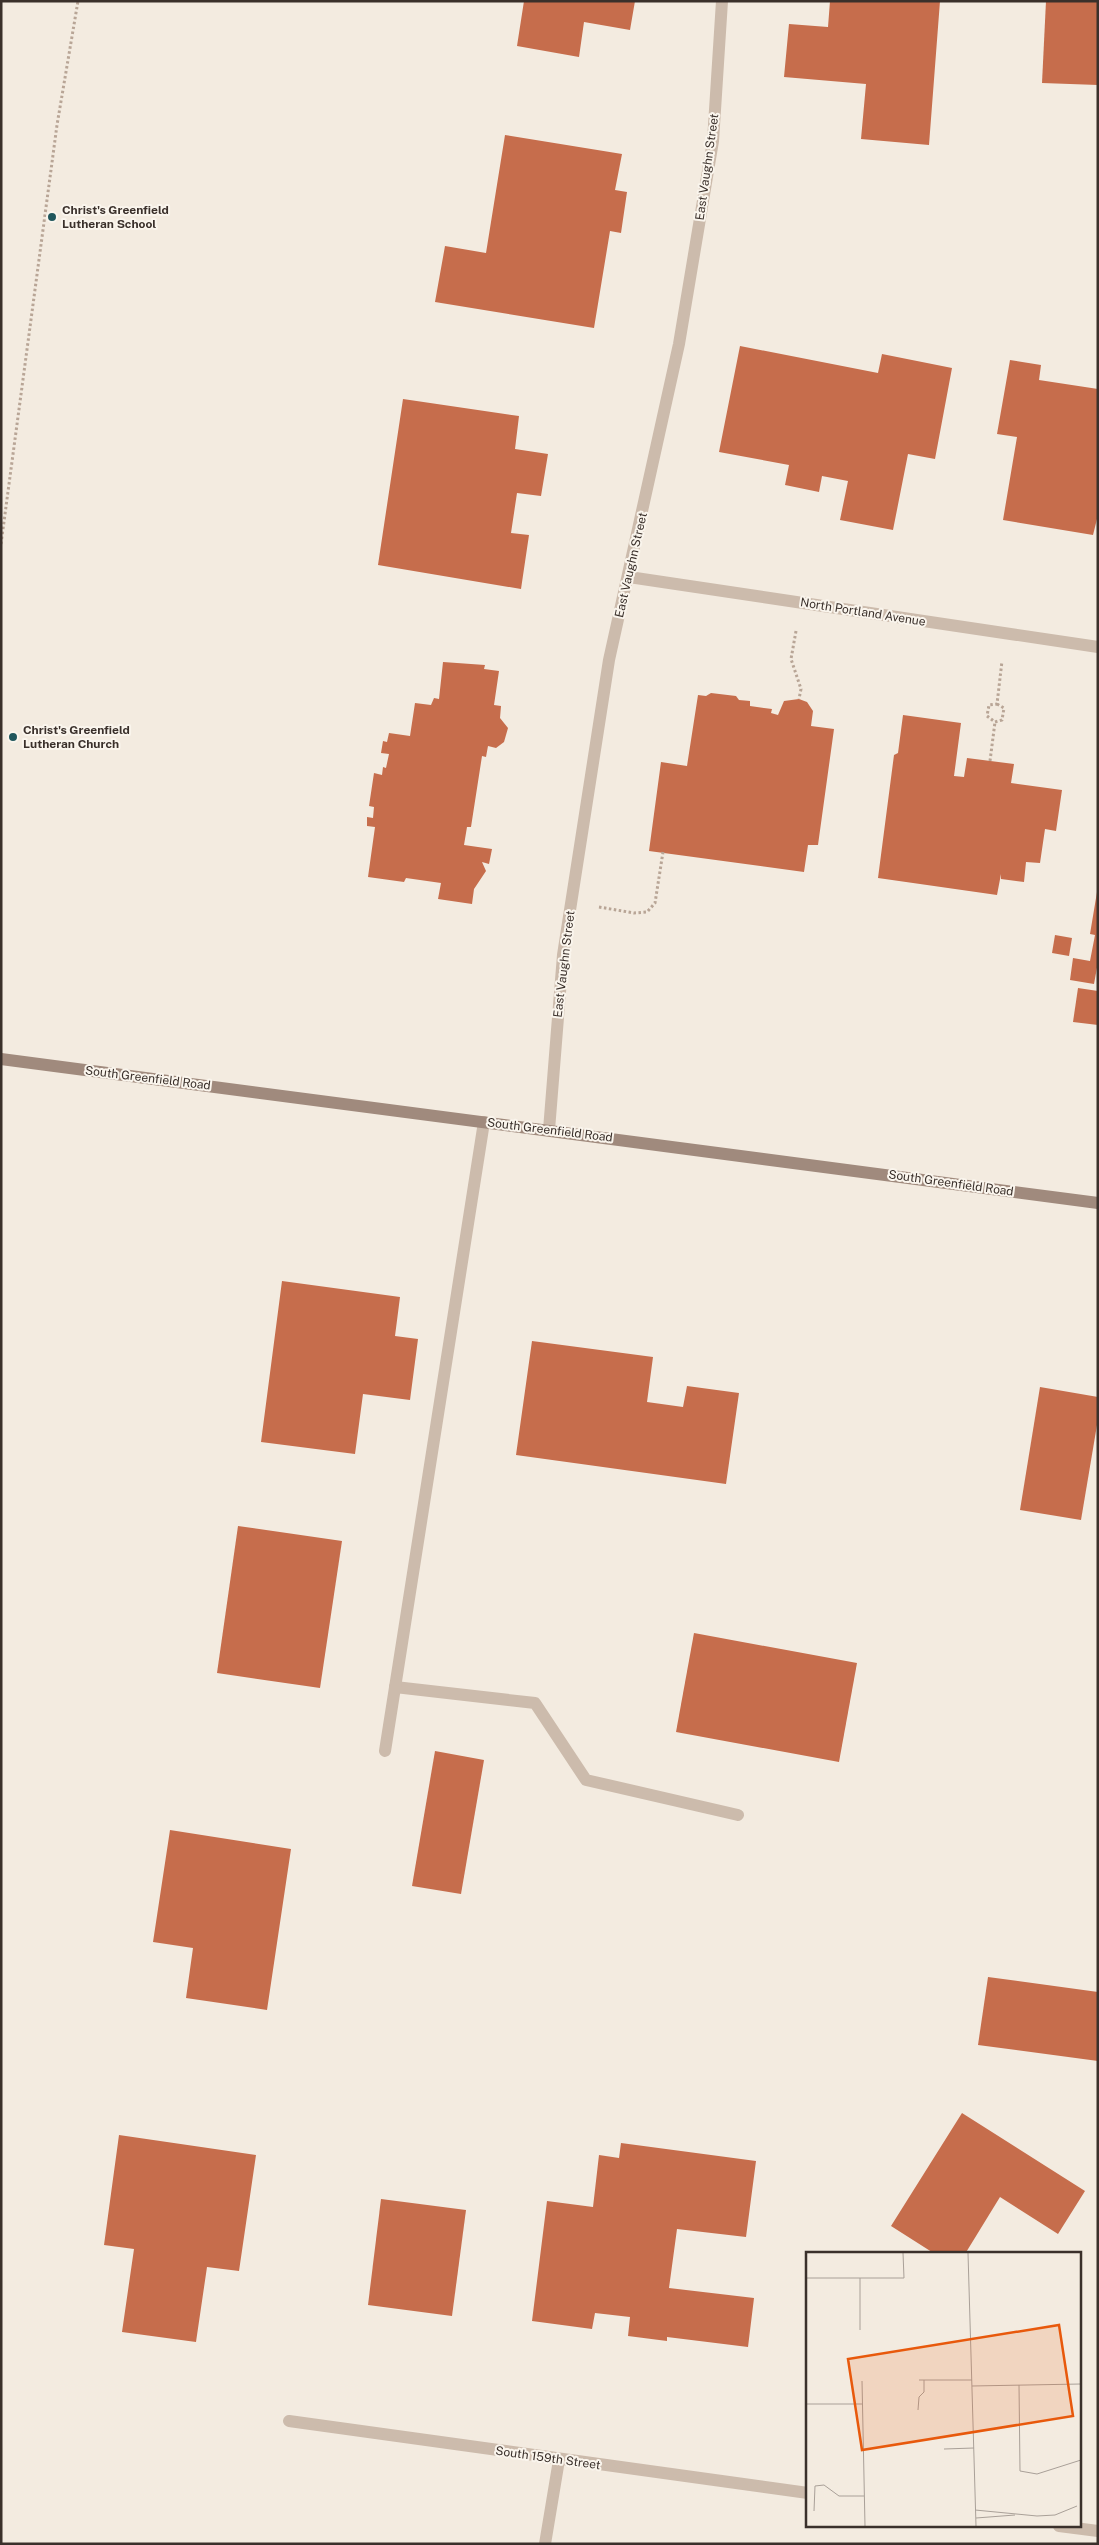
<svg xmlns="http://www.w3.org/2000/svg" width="1099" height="2545" font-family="'Public Sans',sans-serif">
	<rect width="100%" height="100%" fill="#f3ebe0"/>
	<g fill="#c66d4c">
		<polygon points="524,1 635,1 630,30 584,22 579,57 517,46"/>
		<polygon points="830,1 940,1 929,145 861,139 866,84 784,77 789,24 828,27"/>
		<polygon points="1046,1 1098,1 1098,85 1042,83"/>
		<polygon points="505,135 622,154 615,190 627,192 621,233 610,231 594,328 435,302 445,246 486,253"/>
		<polygon points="740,346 878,373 882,354 952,368 935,459 908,454 893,530 840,520 848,481 822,476 819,492 785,485 789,465 719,452"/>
		<polygon points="1010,360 1041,365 1039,380 1098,389 1098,515 1093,535 1003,520 1017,437 997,434"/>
		<polygon points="403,399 519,416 515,449 548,454 541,496 517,493 511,533 529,535 521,589 378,565"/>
		<polygon points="443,662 485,665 484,669 499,671 494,705 501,706 500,718 508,728 504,742 496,748 488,746 486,757 482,756 471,827 467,827 464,845 492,849 489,864 482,862 486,871 474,889 472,904 438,899 441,883 406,878 404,882 368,877 375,827 367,826 367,817 373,818 374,807 369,806 374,773 382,775 383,767 386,768 389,754 381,753 383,741 387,742 389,733 410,736 415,703 431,705 434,698 439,699"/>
		<polygon points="711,693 736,696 739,700 750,701 750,706 772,709 771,713 778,715 784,701 799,699 807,702 813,711 811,726 834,729 818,845 808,845 804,872 649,851 661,762 687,766 698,695 706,696"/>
		<polygon points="903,715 961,723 954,776 964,777 967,758 1014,764 1011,783 1062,790 1056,831 1045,829 1040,863 1026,862 1024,882 1001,879 1001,874 997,895 878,878 894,755 898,753"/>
		<polygon points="1097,892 1098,962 1094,984 1070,980 1073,958 1090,961 1095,935 1090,934"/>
		<polygon points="1055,935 1072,938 1069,956 1052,953"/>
		<polygon points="1078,988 1098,991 1098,1025 1073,1022"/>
		<polygon points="282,1281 400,1297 395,1336 418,1339 410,1400 363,1394 355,1454 261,1442"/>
		<polygon points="532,1341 653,1357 647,1402 683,1407 687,1386 739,1393 726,1484 516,1455"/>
		<polygon points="1040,1387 1098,1397 1098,1419 1081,1520 1020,1510"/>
		<polygon points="238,1526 342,1541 320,1688 217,1673"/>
		<polygon points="694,1633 857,1663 839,1762 676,1732"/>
		<polygon points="435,1751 484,1760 461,1894 412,1886"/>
		<polygon points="170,1830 291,1849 267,2010 186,1998 193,1948 153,1942"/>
		<polygon points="988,1977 1098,1992 1098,2061 978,2045"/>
		<polygon points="962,2113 1085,2191 1058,2234 1000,2197 965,2254 935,2254 891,2226"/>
		<polygon points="119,2135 256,2155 239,2271 207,2267 196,2342 122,2332 134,2249 104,2245"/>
		<polygon points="621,2143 756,2161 746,2237 677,2229 669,2288 754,2298 748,2347 667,2337 667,2341 628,2336 630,2317 595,2313 592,2329 532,2321 547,2201 593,2207 599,2155 619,2158"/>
		<polygon points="381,2199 466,2210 452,2316 368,2305"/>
	</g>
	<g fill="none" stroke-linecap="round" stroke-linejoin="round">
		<g stroke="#b8a596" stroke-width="3" stroke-dasharray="2.5 2.5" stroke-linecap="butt">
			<polyline points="1,544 57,125 78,1"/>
			<polyline points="796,631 791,659 801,689 799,699"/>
			<polyline points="997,704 1004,708 1002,720 995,722 987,716 989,705 997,704 1002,661"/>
			<polyline points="990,761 995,722"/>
			<polyline points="599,907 634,913 647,912 655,903 663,852"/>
		</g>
		<polyline stroke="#ccbbac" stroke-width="12" points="395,1687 535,1703 586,1780 738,1815"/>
		<g stroke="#ccbbac" stroke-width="12">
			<polyline points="629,577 1098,647"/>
			<polyline points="549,1130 563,955 609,660 679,344 713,141 722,1"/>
			<polyline points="385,1751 484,1122"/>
			<polyline points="289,2421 808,2493"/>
			<polyline points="1059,2526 1098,2531"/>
			<polyline points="545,2544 559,2460"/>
		</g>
		<polyline stroke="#a08a7d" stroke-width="12" points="1,1059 1098,1203"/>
	</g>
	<g fill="#20565c" stroke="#faf5ed" stroke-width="2">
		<circle cx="52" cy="217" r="5"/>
		<circle cx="13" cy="737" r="5"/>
	</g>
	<g text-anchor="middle" stroke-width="4" stroke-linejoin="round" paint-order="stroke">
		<g font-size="12" fill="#3a302b" stroke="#faf5ed">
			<text transform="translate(707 167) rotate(-82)" y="4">East Vaughn Street</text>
			<text transform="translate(631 565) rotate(-77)" y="4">East Vaughn Street</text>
			<text transform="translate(863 612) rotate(9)" y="4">North Portland Avenue</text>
			<text transform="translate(564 964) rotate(-83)" y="4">East Vaughn Street</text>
			<text transform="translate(148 1078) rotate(7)" y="4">South Greenfield Road</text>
			<text transform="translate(550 1130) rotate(7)" y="4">South Greenfield Road</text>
			<text transform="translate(951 1183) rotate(8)" y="4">South Greenfield Road</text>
			<text transform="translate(548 2458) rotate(8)" y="4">South 159th Street</text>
		</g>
		<g font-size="12" font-weight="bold" fill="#3a302b" stroke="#faf5ed" text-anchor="start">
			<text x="62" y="214">Christ's Greenfield<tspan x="62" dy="14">Lutheran School</tspan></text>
			<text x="23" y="734">Christ's Greenfield<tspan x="23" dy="14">Lutheran Church</tspan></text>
		</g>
	</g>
	<g transform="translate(806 2252)">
		<rect width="275" height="275" fill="#f3ebe0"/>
		<path fill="none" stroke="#a9a098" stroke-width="1" d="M162 1 170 274M0 26H98L97 1M54 26V78M113 128H166M56 129 59 274M213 133 214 219 231 222 275 208M166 134 275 132M0 152H56M112 158 113 145 118 140V128M138 197 168 196M169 258 231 264 249 263 271 254M8 259 9 234 18 233 33 244H58M170 266 209 263"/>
		<path fill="#e8590c" fill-opacity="0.15" stroke="#e8590c" stroke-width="2.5" d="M253 73 267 164 56 198 42 107Z"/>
		<rect width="275" height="275" fill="none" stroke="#3a302b" stroke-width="2.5"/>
	</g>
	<rect width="1099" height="2545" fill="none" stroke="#3a302b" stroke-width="5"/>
</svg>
